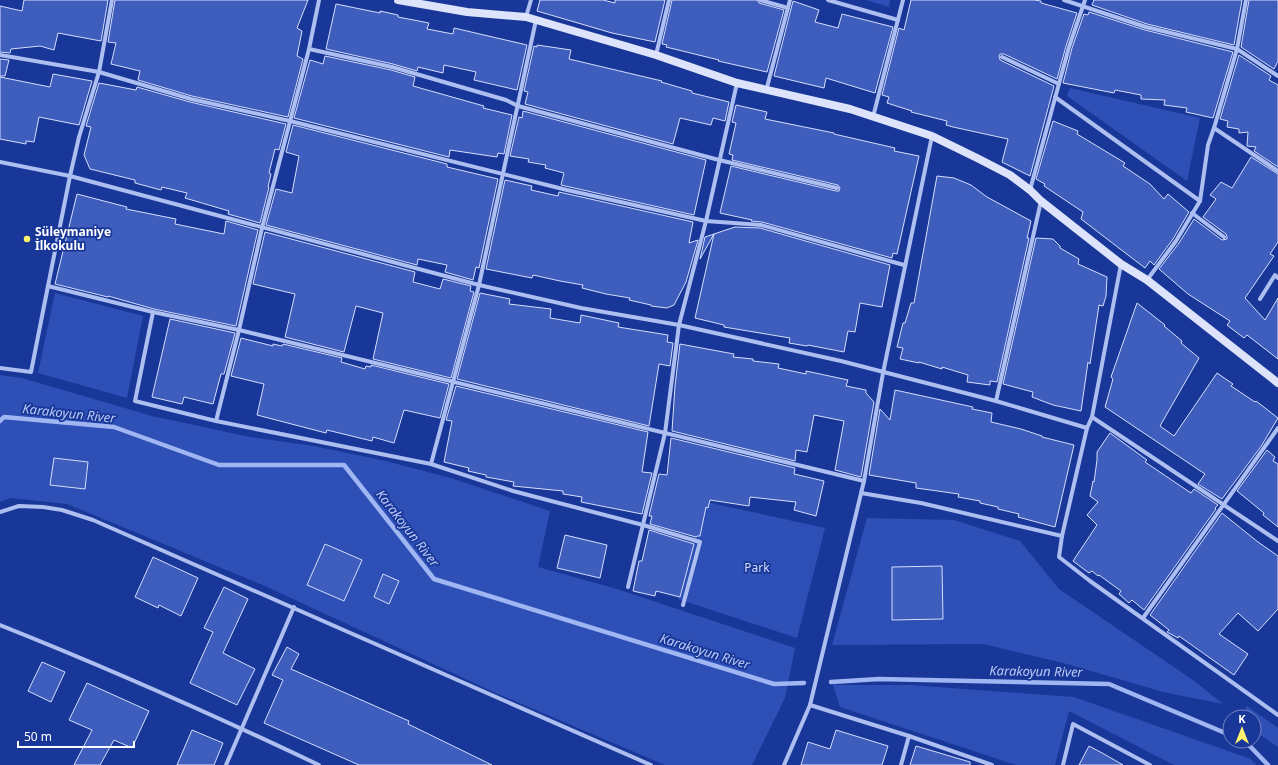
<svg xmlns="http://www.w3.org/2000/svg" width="1278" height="765" font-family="'Noto Sans',sans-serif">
	<rect width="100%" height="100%" fill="#193798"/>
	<g fill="#2d4fb6">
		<polygon points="866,0 890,0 889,7"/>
		<polygon points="1070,88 1200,118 1187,181 1067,96"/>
		<polygon points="55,293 143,316 127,398 38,373"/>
		<polygon points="0,375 22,378 152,416 250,437 314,446 386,461 454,479 550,511 538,567 617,589 795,648 785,698 752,765 665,765 498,694 265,586 67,504 11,498 0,502"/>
		<polygon points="702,501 825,528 797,638 678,599"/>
		<polygon points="867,518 954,520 1020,541 1059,589 1193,680 1223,704 1163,692 1067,664 983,644 832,645"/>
		<polygon points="833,685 910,685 1074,697 1251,759 1256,765 1174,765 1069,711 1055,765 1016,765 840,707"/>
		<polygon points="1247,706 1278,728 1278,747 1254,731 1254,717 1241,717"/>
	</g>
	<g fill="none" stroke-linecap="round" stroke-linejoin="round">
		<g stroke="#a0b6f3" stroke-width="4.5">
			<polyline points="0,421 4,417 114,427 219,465 344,465 434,579 774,684 804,683"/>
			<polyline points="831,682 879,679 1109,684 1230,735"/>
			<polyline points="1245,741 1268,765"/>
		</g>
	</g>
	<g fill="#3e5dbd" stroke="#d5defc">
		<polygon points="24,0 108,0 101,41 58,33 54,50 40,46 11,49 10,53 0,52 0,6 22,11"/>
		<polygon points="115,0 308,0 297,28 302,31 297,56 303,59 288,117 192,96 138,80 140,71 111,64 116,43 108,42"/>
		<polygon points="540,0 603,0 615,3 615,0 665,0 655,42 612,33 537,11"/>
		<polygon points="672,0 757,0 759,3 784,10 767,72 718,61 719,60 666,47 667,45 662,44"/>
		<polygon points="911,0 1034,0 1041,1 1041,3 1077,13 1066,46 1057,79 1004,54 1000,54 999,56 1000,60 1054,86 1030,176 1002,162 1008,139 953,127 946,125 947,121 911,112 912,111 887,103 889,97 882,95 899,28 904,30"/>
		<polygon points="1094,0 1242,0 1234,45 1147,24 1092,5"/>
		<polygon points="1249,0 1278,0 1278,61 1274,69 1241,47"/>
		<polygon points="793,1 819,10 815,22 838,28 842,14 893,27 875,93 826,78 824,88 774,76"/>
		<polygon points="336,4 380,13 380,11 398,15 398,17 429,23 427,29 453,34 454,28 527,45 517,90 474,80 476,72 444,65 443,73 418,67 417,71 393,64 326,49"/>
		<polygon points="1089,12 1145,30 1233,52 1213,118 1186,112 1187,108 1164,105 1165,100 1141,99 1141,95 1115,90 1114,93 1063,83 1072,48 1084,14 1088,15"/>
		<polygon points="537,45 571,50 569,59 662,81 661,82 692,91 692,93 729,102 725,121 713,118 711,125 680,118 673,144 525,104 528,92 524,91 534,46 537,47"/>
		<polygon points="1239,55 1271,76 1269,80 1278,85 1278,167 1254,151 1256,147 1247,146 1248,132 1239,133 1239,129 1227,127 1228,121 1220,119"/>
		<polygon points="325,56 391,70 415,77 413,86 484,106 483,108 512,115 504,154 498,153 497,157 450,150 449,157 294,118 310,60 323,64"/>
		<polygon points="0,59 9,60 5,76 0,76"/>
		<polygon points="53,74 92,81 79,125 39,117 34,142 26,141 26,144 0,139 0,77 50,87"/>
		<polygon points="99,83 136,90 137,87 190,102 286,124 279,150 275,149 269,173 271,174 268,187 269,187 260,223 228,214 229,211 185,198 187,193 162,187 161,190 135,183 135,180 90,169 84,155 91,127 86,126"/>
		<polygon points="736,105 767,112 765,119 834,133 834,134 895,148 894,151 919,156 897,254 893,253 892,258 762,222 751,221 752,220 720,213 731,166 836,191 839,191 840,188 838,185 732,160 733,155 729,154 736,123 732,122"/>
		<polygon points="523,111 706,160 694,215 561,185 564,173 545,168 546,165 528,162 529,159 510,156 519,117 522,118"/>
		<polygon points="1053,121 1078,131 1077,134 1125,163 1123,166 1150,184 1164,199 1168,194 1189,212 1173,239 1154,265 1150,261 1145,268 1081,219 1083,212 1044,186 1045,184 1036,179"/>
		<polygon points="293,125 447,164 447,167 498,179 479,268 476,267 473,280 445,272 447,265 418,259 417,265 266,225 276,189 292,193 299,156 286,152"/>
		<polygon points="1251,157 1278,174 1278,242 1270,254 1274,256 1245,298 1265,320 1278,298 1278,359 1247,335 1244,338 1227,325 1230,321 1188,294 1159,269 1179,243 1194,219 1222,240 1227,239 1227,237 1226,234 1203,217 1216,199 1210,195 1221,182 1232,188"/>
		<polygon points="937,176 954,178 971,185 987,197 1031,221 1027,238 1029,238 997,382 990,381 990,385 967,382 968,375 942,367 942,369 919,362 919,363 900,359 903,348 897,347 903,323 905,323 911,303 914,303"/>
		<polygon points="505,180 532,186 531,190 558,196 559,192 693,222 689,243 698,240 686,282 674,305 667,308 651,306 651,305 629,300 630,298 606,294 582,288 583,285 560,281 533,275 532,278 486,269"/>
		<polygon points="77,194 127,207 126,209 176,219 175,224 224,234 226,221 258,230 236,326 154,309 108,296 108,297 55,284"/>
		<polygon points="735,227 760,228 890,265 882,307 860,303 855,332 848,331 844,352 808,345 807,346 789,343 790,338 724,327 724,325 695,318 714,234 700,259 705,237"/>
		<polygon points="265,232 415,272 413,282 440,289 443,279 471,286 470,291 474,292 451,378 373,359 383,313 356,306 344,352 285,337 295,294 253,284"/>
		<polygon points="1036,238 1053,239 1060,246 1060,248 1079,259 1078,264 1107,277 1106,296 1103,306 1099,305 1090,364 1088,362 1081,411 1053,405 1032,397 1033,392 1003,384"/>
		<polygon points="480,293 510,299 509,304 551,309 550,318 580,323 581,315 619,323 618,327 668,335 667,342 673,343 670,366 659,364 649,426 457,379"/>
		<polygon points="1137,303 1165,325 1164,326 1182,341 1181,343 1199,358 1160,426 1174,436 1217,373 1233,384 1231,386 1255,402 1256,401 1278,418 1262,445 1222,499 1198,484 1205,474 1105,407 1113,379 1111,377"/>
		<polygon points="170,319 235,333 224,374 221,374 213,404 184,397 182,404 152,397"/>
		<polygon points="241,338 273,346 273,344 282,346 283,344 342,358 341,362 365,369 366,366 371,367 371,365 449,384 440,418 404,410 394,443 373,437 372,441 327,430 326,433 257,415 264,384 231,376"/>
		<polygon points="680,344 734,354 733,357 753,359 753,361 779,364 778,368 806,374 806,371 848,380 846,386 866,390 866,393 874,402 861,477 835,470 844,421 814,415 807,452 796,450 795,461 672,431 675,386"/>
		<polygon points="456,386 648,432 642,472 652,473 642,514 581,502 582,497 563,494 563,491 513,486 514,482 486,477 486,475 468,471 469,468 444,462 452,421 446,420"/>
		<polygon points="895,390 973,407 972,409 992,413 991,422 1021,429 1042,436 1042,437 1074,445 1055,527 1018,517 1019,514 998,509 998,507 980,503 980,501 958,497 959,494 916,488 916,483 869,475 880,409 890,420"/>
		<polygon points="1110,433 1147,460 1145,462 1179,485 1191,493 1194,489 1218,505 1215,508 1216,509 1144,610 1132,600 1129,603 1119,594 1121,591 1099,575 1098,576 1092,571 1089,573 1073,561 1097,525 1087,515 1098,502 1090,496 1093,481 1094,482 1097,460 1097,452"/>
		<polygon points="671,438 795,468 794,474 824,481 816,516 794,510 796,502 750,497 749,506 710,500 708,508 706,507 700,536 697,536 696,537 650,524 652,516 649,516 659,474 667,475"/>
		<polygon points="1267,450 1275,457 1273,461 1278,464 1278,527 1263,515 1264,513 1237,491"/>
		<polygon points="54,458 88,462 85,489 50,485"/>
		<polygon points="1222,513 1258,542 1278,556 1278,609 1258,631 1238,613 1219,634 1248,654 1234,675 1179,636 1178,638 1167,632 1169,630 1150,615"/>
		<polygon points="649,530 694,544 680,597 656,591 655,596 633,591 639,561 642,561"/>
		<polygon points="565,535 607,545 600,578 557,568"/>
		<polygon points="325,544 362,560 344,601 307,585"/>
		<polygon points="153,557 198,578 181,616 159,605 158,608 135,597"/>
		<polygon points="942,566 943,619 892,620 892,567"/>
		<polygon points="383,574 399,581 389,604 374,597"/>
		<polygon points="224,587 248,599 223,653 255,669 237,705 190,683 213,632 204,628"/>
		<polygon points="287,647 299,654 291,669 409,721 408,724 492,765 359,765 264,723 283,680 272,675"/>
		<polygon points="42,662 65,672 51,702 28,691"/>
		<polygon points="87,683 149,711 132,748 114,740 100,765 74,765 92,730 69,720"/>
		<polygon points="192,730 223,743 214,765 177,765"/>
		<polygon points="836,730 888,746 882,765 801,765 808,742 830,749"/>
		<polygon points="916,746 970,762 970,765 910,765"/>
		<polygon points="1089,746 1104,754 1123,765 1079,765"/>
	</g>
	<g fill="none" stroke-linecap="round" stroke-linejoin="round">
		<g stroke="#adbef1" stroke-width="4">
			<polyline points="760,0 788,8"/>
			<polyline points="828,0 898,20"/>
			<polyline points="1064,0 1146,27 1237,49 1278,76"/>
			<polyline points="526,17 531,0"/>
			<polyline points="536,20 479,285 431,464 513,491 643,525 700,542 683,605"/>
			<polyline points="309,49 392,67 506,100 518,106 719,160 837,188"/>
			<polyline points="0,55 99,72 191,99 290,121 567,190 706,221 761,225 904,265"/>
			<polyline points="656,55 669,0"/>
			<polyline points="1002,57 1059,84"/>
			<polyline points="766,91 790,0"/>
			<polyline points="1055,97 1200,201"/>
			<polyline points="873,117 903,0"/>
			<polyline points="1214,128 1278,171"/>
			<polyline points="0,162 70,176 479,285 581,308 679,325 841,361 996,401 1087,428 1092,417 1121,264"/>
			<polyline points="1030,190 1069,47 1085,0"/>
			<polyline points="1192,213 1224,237"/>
			<polyline points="1147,280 1176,241 1200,201 1208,145 1214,128 1237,49 1246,0"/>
			<polyline points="48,286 70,176 79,137 99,72 112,0"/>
			<polyline points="1260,299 1275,275 1278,278"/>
			<polyline points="153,312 135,401 216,421 431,464"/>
			<polyline points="0,368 31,372 48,286 153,312 239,330 864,481"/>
			<polyline points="996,401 1041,201"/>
			<polyline points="1092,417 1278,541"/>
			<polyline points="216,421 239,330 262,228 309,49 319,0"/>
			<polyline points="1087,428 1062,536 1059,557 1090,581 1278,715"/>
			<polyline points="861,493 921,503 1062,536"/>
			<polyline points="0,512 19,506 43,507 62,510 93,520 651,765"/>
			<polyline points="628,587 665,433 679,325 706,221 737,83"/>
			<polyline points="1143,618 1278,428"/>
			<path d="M0 625C108 668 214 715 319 765"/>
			<polyline points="810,705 909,736 992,765"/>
			<polyline points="226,765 294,607"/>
			<polyline points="784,765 810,705 864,481 883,373 932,136"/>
			<polyline points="901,765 909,736"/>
			<polyline points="1063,765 1073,724 1150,765"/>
		</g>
		<polyline stroke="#dce3fb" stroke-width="8" points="398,0 467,12 526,17 656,55 737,83 850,109 932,136 979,159 1010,175 1030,190 1041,201 1121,264 1147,280 1278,383"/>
	</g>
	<circle fill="#fff26d" stroke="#193798" stroke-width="1.5" cx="27" cy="239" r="4"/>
	<g text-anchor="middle" stroke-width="3.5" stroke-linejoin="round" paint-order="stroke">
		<g font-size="12" font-weight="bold" fill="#fff" stroke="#193798" text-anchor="start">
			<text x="35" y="236">Süleymaniye<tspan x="35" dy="14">İlkokulu</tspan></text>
		</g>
		<g font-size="12" fill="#d5defc" stroke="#193798">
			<text x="757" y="572">Park</text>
		</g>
		<g font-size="13" font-style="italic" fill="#bacaf7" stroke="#193798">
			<text transform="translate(69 413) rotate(6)" y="5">Karakoyun River</text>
			<text transform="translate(408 528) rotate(52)" y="5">Karakoyun River</text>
			<text transform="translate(705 651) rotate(17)" y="5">Karakoyun River</text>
			<text transform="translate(1036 671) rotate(1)" y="5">Karakoyun River</text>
		</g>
	</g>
	<g transform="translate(1242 729)"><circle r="19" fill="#193798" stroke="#7587c1"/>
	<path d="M0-3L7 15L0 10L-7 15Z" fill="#fff26d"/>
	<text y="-6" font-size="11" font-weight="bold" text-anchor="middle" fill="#ffffff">K</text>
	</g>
	<path d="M18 741v6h116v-6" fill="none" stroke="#ffffff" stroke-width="2"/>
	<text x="24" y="741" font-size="12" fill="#ffffff" stroke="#193798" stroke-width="3" paint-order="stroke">50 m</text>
</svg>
